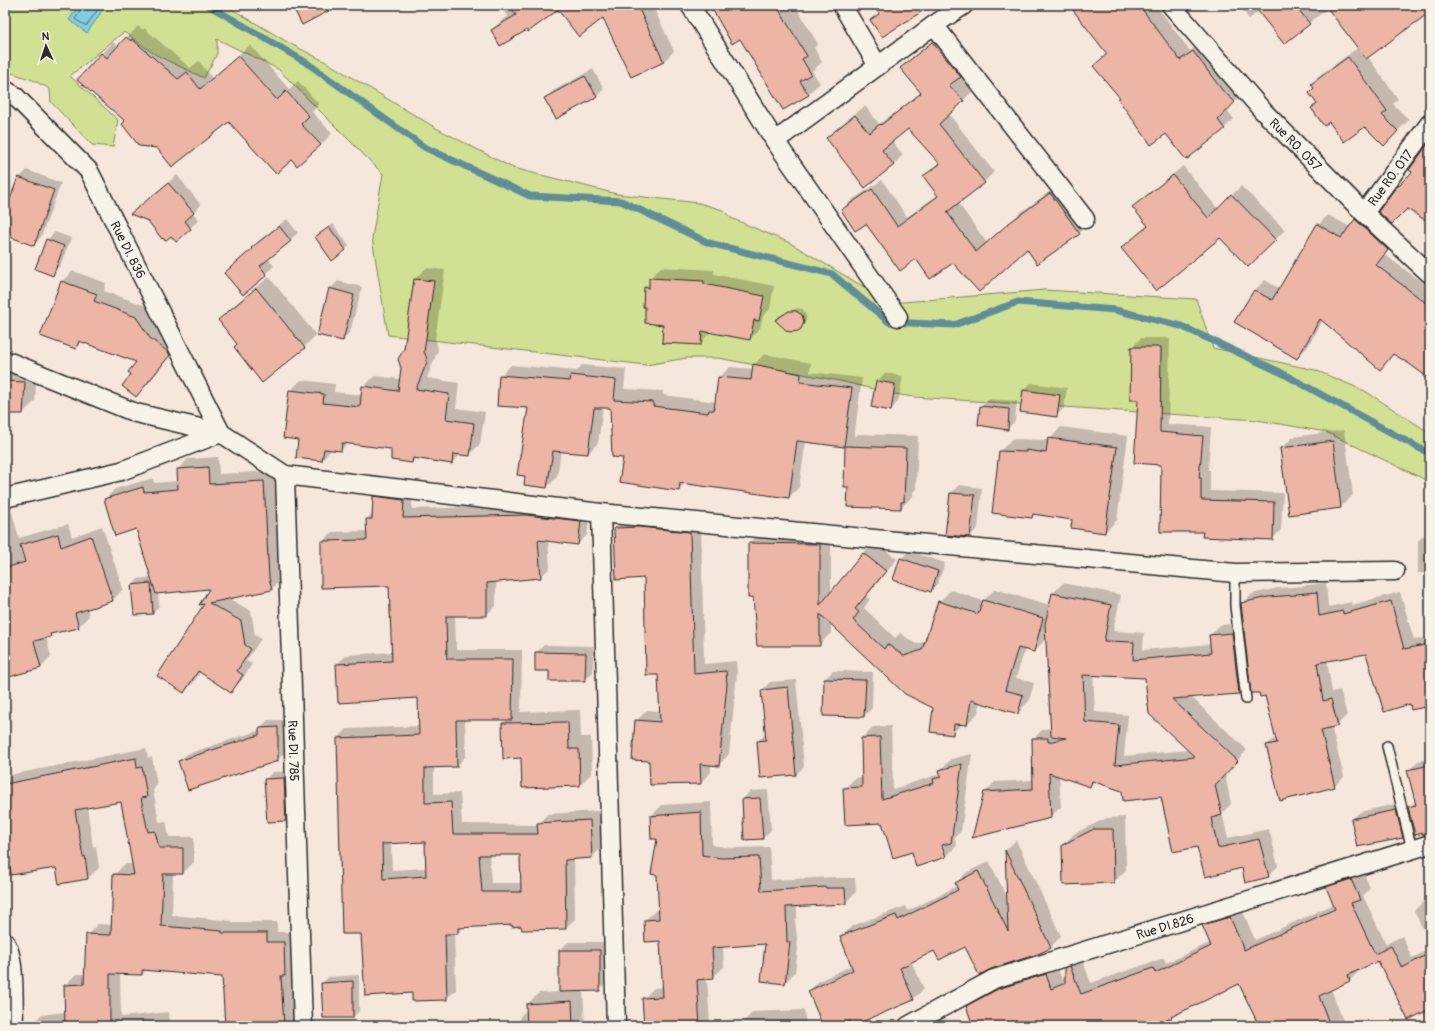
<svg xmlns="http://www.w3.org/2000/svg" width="1435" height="1031" font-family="Pangolin,sans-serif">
	<rect width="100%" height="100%" fill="#f5e7db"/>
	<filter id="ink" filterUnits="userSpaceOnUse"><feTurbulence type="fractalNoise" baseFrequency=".025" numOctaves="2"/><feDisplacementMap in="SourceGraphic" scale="8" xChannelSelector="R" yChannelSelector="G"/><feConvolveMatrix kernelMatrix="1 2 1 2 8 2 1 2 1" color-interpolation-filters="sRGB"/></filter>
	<g filter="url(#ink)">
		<polygon fill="#d2e093" stroke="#7e865f" points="5,5 225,5 289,43 326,62 436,128 513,168 617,194 699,203 723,210 731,218 790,243 891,303 1044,290 1196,299 1213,348 1315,370 1365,391 1430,433 1430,482 1326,432 1257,420 914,397 894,394 840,381 718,358 687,358 646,365 388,335 372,238 383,174 278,69 217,39 217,54 204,78 156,55 124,32 70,76 118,120 113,147 92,145 51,102 50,89 33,80 5,71"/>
		<polygon fill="#82cee1" stroke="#5f8d98" points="79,5 106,5 87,33 69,20"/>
		<g fill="#0003" fill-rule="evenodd">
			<polygon points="499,5 652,5 674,51 664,61 604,17 559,9 527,29 492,30 502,20 508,17"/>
			<polygon points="709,5 804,5 797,9 818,44 814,48 822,62 812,71 820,83 808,94 740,38 733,42"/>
			<polygon points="1070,5 1156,5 1190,51 1203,42 1244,92 1227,110 1234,119 1224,128 1186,158 1166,133 1121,98 1094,66 1108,53"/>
			<polygon points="1239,5 1430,5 1430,11 1368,57 1398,99 1393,104 1409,120 1384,144 1365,125 1330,121 1313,108 1318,103 1315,88 1312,84 1324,72 1359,47 1329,7 1284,43 1259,11 1249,19"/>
			<polygon points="138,26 143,30 144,28 190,68 199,61 212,78 250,45 289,89 298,81 319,104 312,112 332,133 321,145 292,159 229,121 158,147 126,121 102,54 113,42 119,47"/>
			<polygon points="943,33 970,66 960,76 973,91 949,114 994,172 984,182 958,203 987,243 1020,213 1060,184 1089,223 1079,233 1027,247 953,261 916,258 866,222 842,210 852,200 882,180 907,217 938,195 924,176 940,162 908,128 892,141 903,155 893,165 827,138 837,128 865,106 879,124 891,115 892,116 921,92 902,68 912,58"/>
			<polygon points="593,69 604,89 596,97 545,99 553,91"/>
			<polygon points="1183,166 1218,209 1241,186 1285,230 1248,266 1220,237 1123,248 1148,225 1134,207 1143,198"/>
			<polygon points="27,170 61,183 41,237 34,245 5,234 5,216 19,178"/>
			<polygon points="177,175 201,205 193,213 199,220 176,240 171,234 163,237 148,221 132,213"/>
			<polygon points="1366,210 1398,239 1385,255 1430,288 1430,382 1422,377 1424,373 1394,354 1380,368 1323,320 1307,348 1296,358 1236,322 1255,290 1265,280 1280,289 1318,225 1328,215 1350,227"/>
			<polygon points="287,219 298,233 268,258 274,266 243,293 226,273 253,248 260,240"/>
			<polygon points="333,224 349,246 332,259 320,234"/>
			<polygon points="55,232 71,238 60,266 52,274 47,240"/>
			<polygon points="661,267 714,270 714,274 774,286 770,309 763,316 760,328 750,339 711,331 700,344 664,324 645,288 650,283 650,278"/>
			<polygon points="426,268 445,270 435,340 437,344 438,350 427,378 459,383 456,408 485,412 480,444 469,455 461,454 452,463 416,458 412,462 392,449 348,443 341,450 332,449 322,460 299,439 290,391 301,380 335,384 334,392 362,395 363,387 375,376 400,379 415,279"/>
			<polygon points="73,271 106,283 104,291 146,306 161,328 180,343 147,385 136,395 132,374 137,362 82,341 76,348 42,336 62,281"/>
			<polygon points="269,277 316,335 304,347 238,344 219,320 231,308"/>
			<polygon points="338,281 362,287 350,332 342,340 330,289"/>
			<polygon points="797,308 803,309 807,318 804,324 798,330 776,320 779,316"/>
			<polygon points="1141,338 1170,338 1168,424 1211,427 1208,470 1210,470 1210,491 1283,493 1281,530 1272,539 1204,531 1162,464 1140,399 1131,399 1132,347"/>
			<polygon points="764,354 811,363 810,372 862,378 854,438 858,434 918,436 916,489 913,492 913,496 901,508 849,486 845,486 846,444 844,446 806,441 799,487 789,497 685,483 679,490 624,457 611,407 603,407 598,443 588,453 561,451 557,477 547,487 529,408 500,376 511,365 577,371 582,365 626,369 624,389 663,391 663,395 716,402 719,377 730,367 753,369 754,365"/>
			<polygon points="11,369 37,370 35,401 23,413 8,413 5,403 5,375"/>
			<polygon points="885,373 903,376 898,402 890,410 877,381"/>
			<polygon points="1031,383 1067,388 1064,408 1056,416 1023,391"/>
			<polygon points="989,399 1017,401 1015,421 1007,429 981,407"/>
			<polygon points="1061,427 1128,436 1117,520 1105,532 1073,519 1035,514 1032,516 1000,451 1012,439 1049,440"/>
			<polygon points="1344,430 1353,495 1341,507 1281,449 1293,437"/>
			<polygon points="218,457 219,474 274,471 279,568 282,579 271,589 228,598 251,611 255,635 261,639 246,661 252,664 241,681 231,691 200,672 194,682 184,692 206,603 211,587 158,593 159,606 153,613 132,585 138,579 151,577 137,528 105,499 115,489 153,478 154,483 178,481 178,469 188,459"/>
			<polygon points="959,485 982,488 978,528 970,536 946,534 951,493"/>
			<path d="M383 487 413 491 412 509 536 505 590 512 587 535 578 544 548 540 550 568 540 577 496 581V606L486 615H455L456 650H522L521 710 519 712 580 710 581 737H591L592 773 580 785 522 757 503 724 508 719H465L466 756 457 766 434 767V794L460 793 462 824 538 825 547 814 599 811 602 847 592 857 574 858 575 919 565 928 522 925 513 924 463 927 458 933H454L456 990 446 999 413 992 362 933 338 738 347 729 420 726 419 697 337 664 347 655 393 652 390 585 322 542 332 532 367 531V519L373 513 374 497ZM426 840 427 868 392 870 391 842ZM489 854H521L522 883H491Z"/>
			<polygon points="10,505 19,538 68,524 72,537 102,526 123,589 113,600 87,608 89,616 78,627 54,632 50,636 46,637 51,657 41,668 5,677 5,507"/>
			<polygon points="626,518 701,522 704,664 736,661 737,673 729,754 719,765 711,764 711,772 700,783 650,760 636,721 647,710 661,711 659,674 645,577 615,528"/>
			<path d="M760 532 831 533V593L863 553 875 542 897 559 866 597 870 599 864 608 895 638 900 633 916 644 926 641 939 602 951 590 983 601 995 589 1050 605 1053 593 1063 583 1121 595 1113 631 1144 633 1143 650 1211 644 1210 635 1220 625 1242 623 1249 683 1239 693 1190 696 1247 750 1225 774 1231 804 1222 813 1228 838 1269 829 1278 866 1268 876 1242 867 1198 846 1162 796 1123 790 1095 781 1090 786 1059 776 1061 807 1050 817 985 792 995 782 1034 780 1033 739 1043 729 1052 728 1047 638 1034 651 1025 649 1016 678 1034 683 1029 701 1017 713 980 702 978 713 967 724H962L952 734 934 707 831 623V633L819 645 749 543ZM1093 674 1146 677 1188 750 1124 756 1128 715 1095 712Z"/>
			<polygon points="1426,533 1430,534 1430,573 1418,573 1418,541"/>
			<polygon points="909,551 945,563 938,583 930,591 901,559"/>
			<polygon points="1326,583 1328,607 1352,602 1352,605 1400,592 1414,640 1430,637 1430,705 1366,652 1327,660 1332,692 1340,690 1347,715 1337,725 1331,726 1344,777 1334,786 1267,745 1276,737 1242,603 1252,594 1278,588 1305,586 1307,585"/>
			<polygon points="544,645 593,646 593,672 585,680 550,680 550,670 536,653"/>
			<polygon points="833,671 873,672 872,708 864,716 825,679"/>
			<polygon points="796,680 804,767 796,774 758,741 766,733 762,690 770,682"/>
			<polygon points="268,720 285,720 285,752 277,760 179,761 187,754 260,730 260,728"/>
			<polygon points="891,726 893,789 940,774 940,770 951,759 972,754 961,831 954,838 957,845 946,857 917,866 913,851 883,822 844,789 855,778 863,777 862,738 873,727"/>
			<polygon points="1430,727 1430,740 1424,734"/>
			<polygon points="146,748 148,758 152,757 157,785 153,790 159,822 166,821 169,837 194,837 194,862 183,873 173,873 172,915 232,921 232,922 277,922 277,932 295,932 295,964 292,967 294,1026 226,1026 223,976 146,970 142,974 120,973 121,1017 169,1012 170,1026 30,1026 41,1015 65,1012 65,985 76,974 85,974 87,935 98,924 112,925 114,875 125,864 133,864 121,801 87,807 93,847 96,846 99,868 88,878 59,883 57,867 5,828 5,776"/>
			<polygon points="1430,758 1430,832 1409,807 1416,801 1408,771 1418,761"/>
			<polygon points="292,771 293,812 285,820 265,780 273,772"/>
			<polygon points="768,790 771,830 763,838 743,799 750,791"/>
			<polygon points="711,802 712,845 732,848 769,847 771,880 836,877 836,878 855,878 856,892 845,903 797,906 797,918 795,920 798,949 795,972 785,983 767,943 723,946 724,967 713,977 707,978 710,1026 645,1026 643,999 654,988 663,987 661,940 645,920 656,910 660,910 658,838 651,816 662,805"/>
			<polygon points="1404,802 1410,829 1402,837 1352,819 1360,812"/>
			<polygon points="1125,817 1126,870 1114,882 1063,845 1075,833 1107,818"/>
			<polygon points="1016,840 1061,936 1051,947 1038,953 965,946 934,949 911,961 924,989 913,999 850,1019 836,1026 824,1026 809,991 819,981 852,965 841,937 852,926 906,906 908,911 957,886 956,883 966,873 989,861 1008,899 1006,850"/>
			<polygon points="1362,869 1370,888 1363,896 1386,944 1402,936 1412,958 1430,949 1430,1026 1422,1011 1379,960 1360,968 1360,970 1350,980 1331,989 1345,1026 1259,1026 1240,983 1163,1020 1167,1026 974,1026 968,1008 978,998 1014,977 1056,964 1062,979 1066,977 1066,968 1077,958 1081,956 1091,983 1164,958 1166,963 1211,942 1204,926 1214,915 1241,907 1255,940 1334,904 1327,887 1338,877"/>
			<polygon points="1430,898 1430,943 1414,911 1425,900"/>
			<polygon points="568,942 607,942 607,982 599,990 583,991 585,1026 520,1026 520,1016 528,1009 527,1004 539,993 560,992 560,950"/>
			<polygon points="359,975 359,1011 353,1017 322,984 328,977"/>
			<polygon points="804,1010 806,1026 742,1026 742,1023 753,1012"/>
		</g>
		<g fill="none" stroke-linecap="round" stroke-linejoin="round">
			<polyline stroke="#4e6c74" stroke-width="1" points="82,5 82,8 75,19 86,26 101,5"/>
			<polyline stroke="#5f8d98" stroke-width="7" points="208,5 307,63 424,147 530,196 621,201 709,243 832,274 889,322 954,325 1018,302 1115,310 1181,326 1280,372 1430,454"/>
		</g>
		<g fill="#edb5a5" stroke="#2b2b2b" fill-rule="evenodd">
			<polygon points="292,5 340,5 302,25"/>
			<polygon points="509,5 637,5 664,62 631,77 603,18 579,37 558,10 528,32 527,30 500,46 491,30 516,15"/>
			<polygon points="710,5 776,5 807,56 802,59 811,74 800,81 809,95 783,110 740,39 732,44"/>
			<polygon points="873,5 932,5 882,37 870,20 879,14"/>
			<polygon points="1069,5 1139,5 1180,60 1193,51 1222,90 1235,102 1218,120 1225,129 1186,160 1166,134 1151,145 1118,99 1120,98 1093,66 1107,54"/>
			<polygon points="1253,5 1295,5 1310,24 1284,44"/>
			<polygon points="1325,5 1430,5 1430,12 1366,59"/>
			<polygon points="126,37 131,41 132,39 178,79 187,72 200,89 238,56 277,100 286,91 309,116 301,124 321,145 297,166 292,160 276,174 229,122 172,167 157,148 139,146 122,124 125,121 77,80 101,53 107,58"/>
			<polygon points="932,42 961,77 949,85 964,101 939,124 985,183 947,212 976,252 1009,223 1050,193 1080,234 1037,264 1027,249 979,292 953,263 930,279 916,259 900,271 866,224 855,231 841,210 872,189 897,226 938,196 923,176 940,164 908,129 882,150 894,165 865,188 826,138 855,115 869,133 880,124 881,125 921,93 900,68"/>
			<polygon points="1348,57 1387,111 1382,115 1398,131 1384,146 1365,127 1344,142 1329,122 1324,126 1311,108 1317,104 1309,93 1314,88 1311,84"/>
			<polygon points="585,76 597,97 556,119 544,98"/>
			<polygon points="1430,141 1430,223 1407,209 1392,224 1378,212 1393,191 1412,172 1409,170"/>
			<polygon points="1173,175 1208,218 1231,194 1276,240 1248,267 1220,238 1156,291 1121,248 1148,226 1132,207"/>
			<polygon points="18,177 54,190 34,246 5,235 5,213"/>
			<polygon points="168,183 194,213 185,221 191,229 176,242 171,236 165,241 163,238 162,239 148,221 130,214"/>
			<polygon points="1355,219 1388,250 1376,265 1430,306 1430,379 1408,363 1393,354 1380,370 1320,319 1297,359 1234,322 1254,290 1272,300 1317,224 1341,238"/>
			<polygon points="279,226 291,241 260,266 267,275 243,295 224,273 252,249 251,248"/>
			<polygon points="329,227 346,250 332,261 315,237"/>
			<polygon points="46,239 64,246 53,276 35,269"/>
			<polygon points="649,278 704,281 704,284 764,296 759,321 754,320 750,340 702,331 701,345 662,343 663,325 645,323 645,307 643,307 644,287 649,288"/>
			<polygon points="414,279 434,281 424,352 426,356 427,362 416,389 449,394 446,419 474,423 470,456 453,454 452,464 413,458 412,463 391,460 391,449 342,443 341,451 324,449 322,461 296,458 298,440 283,438 289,390 324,394 323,403 360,407 362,386 398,391 401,368 398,359 404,349"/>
			<polygon points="61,281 97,294 94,301 136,317 150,338 168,352 170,355 136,397 122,386 131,374 128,372 136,362 79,341 76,349 40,336"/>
			<polygon points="256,288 305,348 262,383 234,347 237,344 218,320"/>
			<polygon points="329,288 354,295 343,341 317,335"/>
			<polygon points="789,311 796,311 802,315 804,322 801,329 798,331 791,332 787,331 775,320"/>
			<polygon points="1131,347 1161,347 1160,432 1203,436 1199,478 1201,478 1201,500 1274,502 1273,540 1202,537 1203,532 1160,532 1161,465 1134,463 1138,400 1130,400"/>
			<polygon points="753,364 801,374 800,382 852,388 844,447 797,441 789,498 680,483 679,491 619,482 623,458 612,457 610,408 594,408 588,454 553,451 547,488 524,485 525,476 517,475 528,408 497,406 499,375 570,381 571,375 616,380 614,400 653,402 653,406 708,413 709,410 714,410 718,377 751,380"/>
			<polygon points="5,381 25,382 23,414 5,414"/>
			<polygon points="876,381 895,384 891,411 871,407"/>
			<polygon points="1023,390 1060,395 1057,417 1020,412"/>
			<polygon points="980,406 1009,409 1008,430 978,425"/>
			<polygon points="1048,438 1117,447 1105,533 1071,528 1072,520 1033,514 1032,518 992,513 999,451 1026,452 1026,450 1046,453"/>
			<polygon points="1333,441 1341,508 1289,515 1280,448"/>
			<polygon points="845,446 906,448 904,502 901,502 901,509 847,507 848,487 844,487"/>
			<polygon points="208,467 209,484 264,481 269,578 272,590 209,603 241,621 245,645 251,649 237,671 243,675 231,693 198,671 184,693 157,676 204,604 199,605 209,589 156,594 136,529 115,536 104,499 143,487 144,492 178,489 177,469"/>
			<polygon points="950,493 975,495 970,537 945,535"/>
			<path d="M373 496 404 500 403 518 526 515 581 521 578 545 538 540 541 578 487 583V616H446L447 659H513L512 720H456L457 767 425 768V803L451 802 453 834H538L537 823 590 820 592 858 565 860 566 929 522 930 521 926 512 927V925L458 928V934H445L447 1000 412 1001V993L365 996 361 934H342L337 738 419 735 418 698 338 703 336 664 392 661 389 586 321 588V541L367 540 366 519H372ZM425 842 426 876 383 879 382 844ZM479 855H520L521 892H482Z"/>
			<polygon points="638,527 690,532 694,674 726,671 727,684 719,766 700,764 701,784 650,785 649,761 632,760 635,720 660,722 658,675 646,675 644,578 616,580 614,528"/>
			<polygon points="58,534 61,547 91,536 113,601 75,613 79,628 50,634 51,637 34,641 41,668 5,678 5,568 25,562 20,545"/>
			<polygon points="748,543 820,544 820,605 863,553 886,571 855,609 859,612 853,620 884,649 887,644 904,656 922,650 938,601 978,614 983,600 1043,618 1034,652 1018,648 1005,690 1023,695 1018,714 971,700 967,725 954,724 953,735 930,732 933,708 905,694 820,614 820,646 757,646 753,597 748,598"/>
			<polygon points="900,558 938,571 931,592 893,580"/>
			<polygon points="151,583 153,614 134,615 131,585"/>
			<polygon points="1317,592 1319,616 1343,611 1343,614 1391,601 1404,649 1430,644 1430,706 1411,710 1410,704 1384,712 1366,654 1317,663 1323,701 1331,699 1338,726 1321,730 1335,787 1280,801 1266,745 1277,743 1265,696 1260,697 1259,693 1251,693 1241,603 1268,597 1296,595 1296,594"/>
			<path d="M1052 593 1111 605 1104 641 1134 642 1133 660 1211 653 1209 635 1232 633 1239 694 1172 699 1238 761 1215 785 1222 815 1211 818 1218 848 1259 839 1269 877 1245 883 1242 868 1205 877 1197 847 1173 852 1161 797 1123 801 1122 791 1092 781 1090 787 1049 773 1051 818 972 838 984 792 1033 789 1032 738H1048V742L1066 738 1051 736 1045 624ZM1083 675 1145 678 1149 714 1195 757 1115 765 1119 725 1085 722Z"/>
			<polygon points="535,652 586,653 585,681 549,681 549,671 535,671"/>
			<polygon points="824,679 866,680 864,717 823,716"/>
			<polygon points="788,687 796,775 760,778 757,741 766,740 761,690"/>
			<polygon points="568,722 569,749 579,749 580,786 522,788 521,758 503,759 502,723"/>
			<polygon points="278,727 278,761 188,790 178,761 259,735 259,728"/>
			<polygon points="880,737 882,799 934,783 933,779 941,777 939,770 962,764 951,843 942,845 946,857 916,867 912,852 893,858 882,823 845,825 843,788 862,787 861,738"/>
			<polygon points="136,758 137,768 142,767 147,797 141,798 148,832 155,831 159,848 183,848 183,874 163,874 161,926 222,931 222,933 267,933 267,942 284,942 285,976 281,976 284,1026 225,1026 222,977 142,970 142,975 110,974 110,1026 65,1026 64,985 84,984 86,934 111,935 113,874 134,875 121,802 75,810 83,857 85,856 88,879 59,884 56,868 11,875 5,834 5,784"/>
			<polygon points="1430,765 1430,834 1423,835 1423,833 1415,835 1408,807 1416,805 1407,770"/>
			<polygon points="284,778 286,821 267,822 264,779"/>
			<polygon points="760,798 763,839 744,840 742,799"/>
			<polygon points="1396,810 1403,838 1357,847 1351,819"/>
			<polygon points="701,812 702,855 721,858 759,857 761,891 826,887 826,888 845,888 846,904 786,907 787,942 790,942 785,984 761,981 765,944 712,948 714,978 697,980 700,1026 644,1026 642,998 663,997 660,941 645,942 644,920 659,919 657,875 651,874 657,839 651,839 650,816"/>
			<polygon points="1094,829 1113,829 1114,883 1063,885 1062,845"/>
			<polygon points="1005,850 1051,948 1038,954 991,969 979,975 965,947 939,960 934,951 900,968 914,1000 852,1026 850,1021 838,1026 823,1026 808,991 853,970 840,936 896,915 898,920 958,890 955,883 978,871 1008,931"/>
			<polygon points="1351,879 1360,900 1351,903 1375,954 1391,946 1402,968 1430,953 1430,1009 1408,1020 1378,961 1348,975 1350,981 1319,996 1330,1026 1259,1026 1239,984 1171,1017 1172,1018 1150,1026 973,1026 966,1006 998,989 1046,974 1051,989 1065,983 1065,968 1070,966 1081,994 1153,968 1155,973 1211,946 1202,925 1230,917 1244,950 1335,909 1326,887"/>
			<polygon points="559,950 600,950 600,991 559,992"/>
			<polygon points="353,981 353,1018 323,1018 321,983"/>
			<polygon points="572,1001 573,1026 527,1026 526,1004"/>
		</g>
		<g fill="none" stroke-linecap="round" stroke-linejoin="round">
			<defs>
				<g id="lane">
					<polyline points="1235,573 1235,606 1246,699"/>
					<polyline points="1387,746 1412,850"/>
				</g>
				<g id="street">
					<polyline points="690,5 775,141 898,317"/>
					<polyline points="842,5 878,66"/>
					<path id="s1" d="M1171 5 1263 111 1364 213 1430 274"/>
					<polyline points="934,25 1085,219"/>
					<path id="s2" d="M5 90 14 95 89 171 221 433 121 471 5 498"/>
					<polyline points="775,141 934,25 964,5"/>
					<path id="s3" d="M1364 213 1430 123"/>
					<polyline points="5,360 136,413 221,433 285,475 601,513 1235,573 1395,571"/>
					<path id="s4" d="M285 475 303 1026"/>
					<polyline points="601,513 616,1026"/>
					<path d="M5 942C16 957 13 1006 14 1026"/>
					<path id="s5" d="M908 1026 994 979 1430 844"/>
				</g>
			</defs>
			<use href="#lane" stroke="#2b2b2b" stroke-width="12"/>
			<use href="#street" stroke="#2b2b2b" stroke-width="21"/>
			<use href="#lane" stroke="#f7f3e8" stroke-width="9"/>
			<use href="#street" stroke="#f7f3e8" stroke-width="18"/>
		</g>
	</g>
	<g text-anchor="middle" stroke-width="3.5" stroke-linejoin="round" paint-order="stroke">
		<g font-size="13" fill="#2b2b2b" stroke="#f7f3e8">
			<text dy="5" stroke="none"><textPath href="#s1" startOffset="187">Rue RO. 057</textPath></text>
			<text dy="5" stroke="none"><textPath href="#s3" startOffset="44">Rue RO. 017</textPath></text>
			<text dy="5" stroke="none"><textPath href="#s2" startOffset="205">Rue DI. 836</textPath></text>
			<text dy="5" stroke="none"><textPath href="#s4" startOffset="276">Rue DI. 785</textPath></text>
			<text dy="5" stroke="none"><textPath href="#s5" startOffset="277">Rue DI.826</textPath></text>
		</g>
	</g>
	<rect width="1435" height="1031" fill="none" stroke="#f7f3e8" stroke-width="20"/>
	<rect x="10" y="10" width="1415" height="1011" fill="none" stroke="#2b2b2b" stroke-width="1.5" filter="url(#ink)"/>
	<g transform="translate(46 46) rotate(357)" stroke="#f7f3e8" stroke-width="3" paint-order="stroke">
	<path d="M0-3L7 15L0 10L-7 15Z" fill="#2b2b2b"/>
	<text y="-6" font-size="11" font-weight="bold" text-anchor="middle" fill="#2b2b2b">N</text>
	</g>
</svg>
